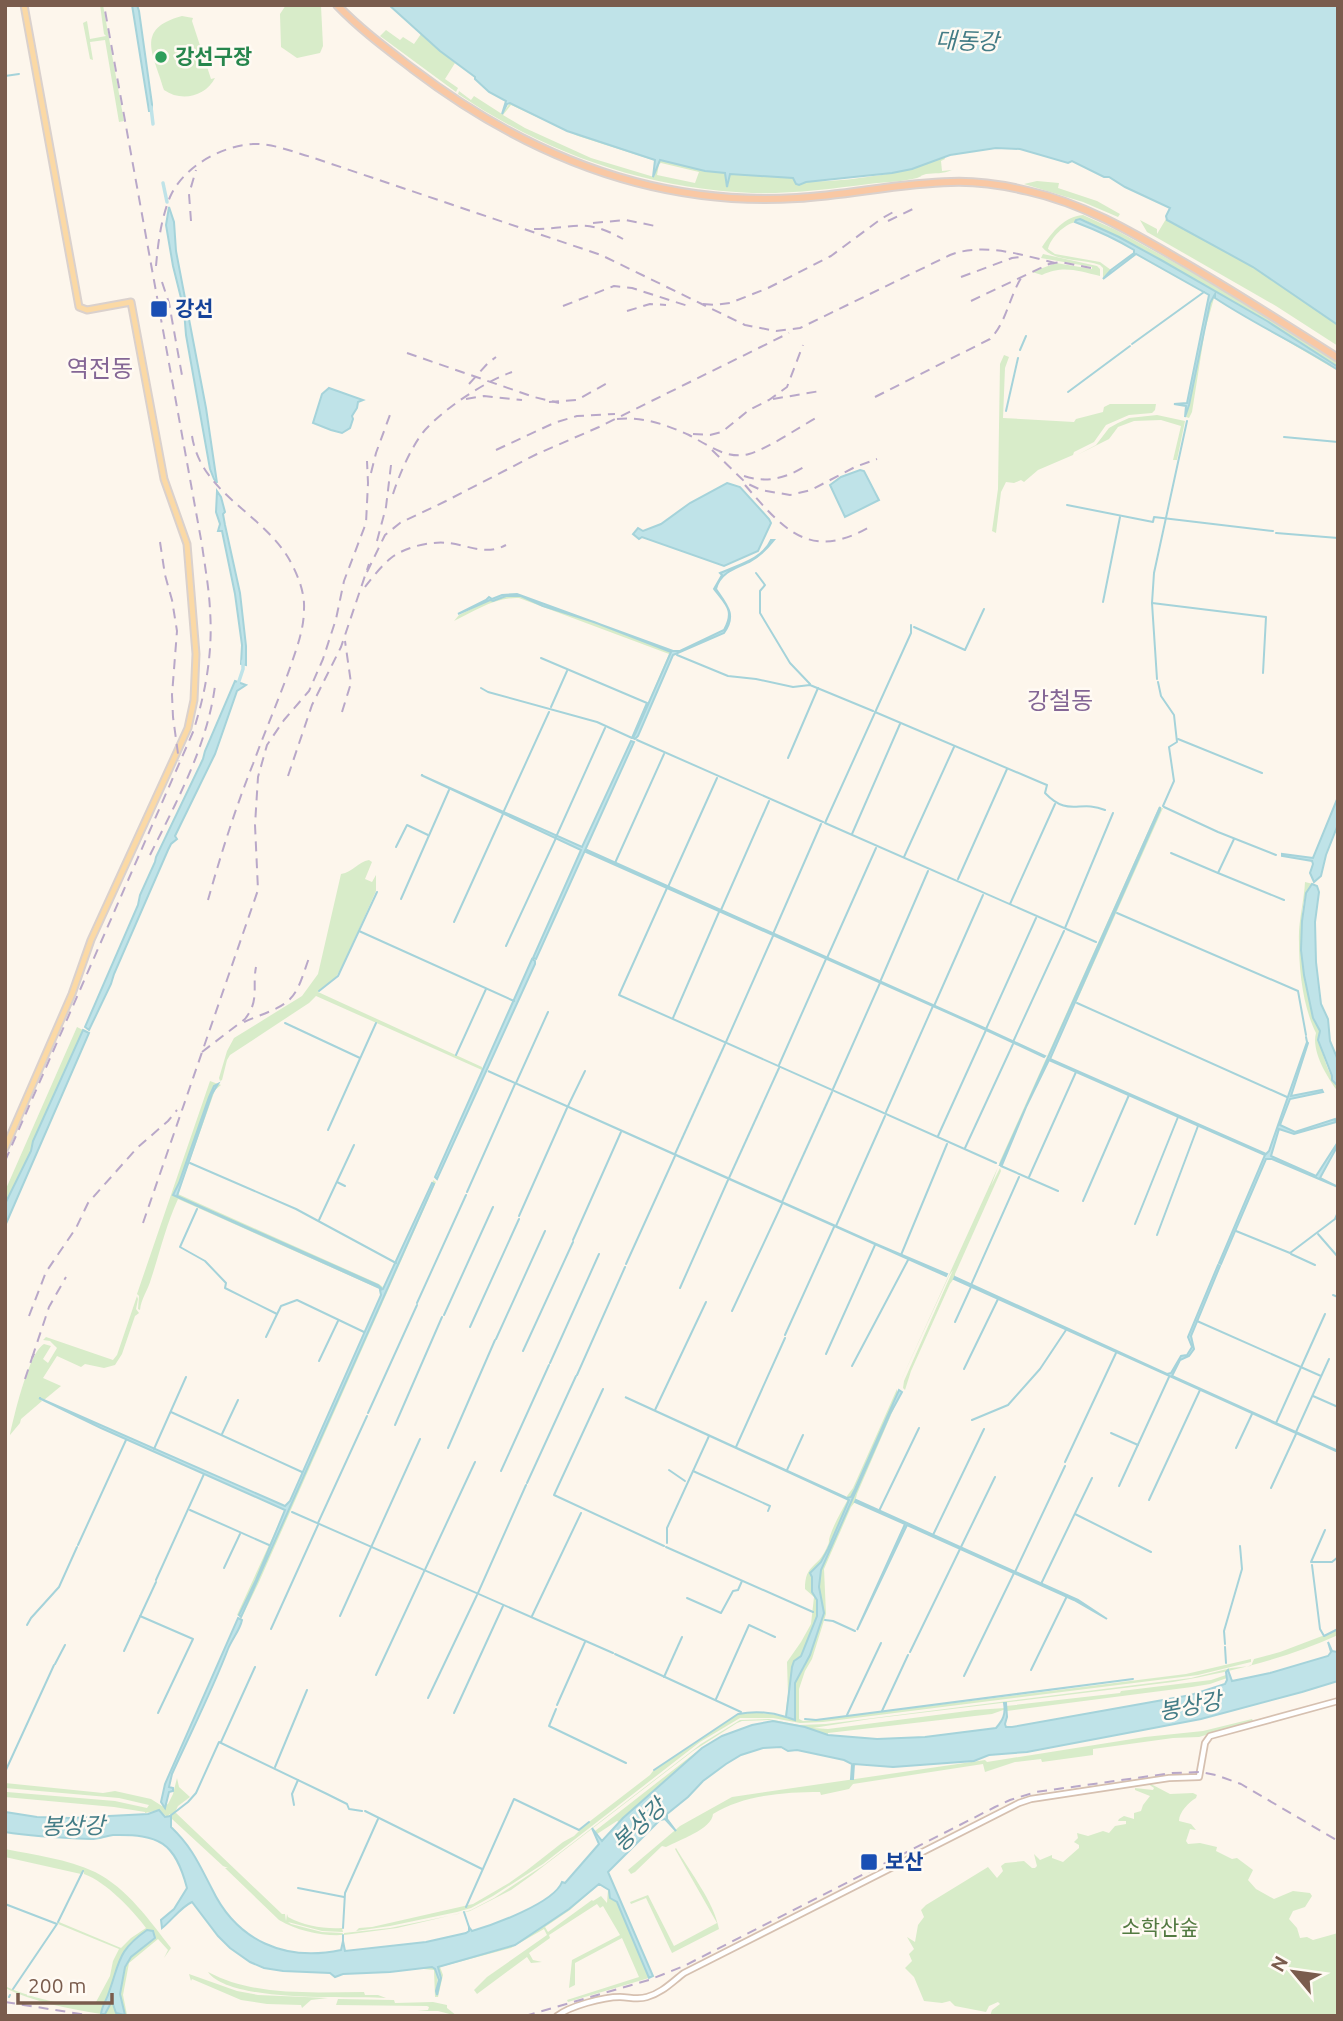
<svg xmlns="http://www.w3.org/2000/svg" width="1343" height="2021" font-family="Ubuntu,'Noto Sans KR',sans-serif">
	<rect width="100%" height="100%" fill="#fdf6ec"/>
	<g fill="#d8ecc9" fill-rule="evenodd">
		<polygon points="100,5 103,5 124,121 119,122 105,40 90,42 93,60 90,59 83,23 87,21 90,39 106,36 104,34"/>
		<polygon points="286,5 321,6 323,46 320,53 297,58 281,47 280,14"/>
		<path d="M182 16 193 18 192 21 211 79 215 78C205 97 181 102 164 90 154 54 134 29 182 16Z"/>
		<polygon points="386,30 400,40 403,37 414,44 421,34 455,63 445,79 458,88 456,92 380,36"/>
		<path d="M459 91 471 100 474 96 502 114 510 103 567 131 655 160 656 161 578 136 511 105 503 115 525 128 591 158 654 177 659 160 705 171 725 173 727 186H728L730 174 793 178C813 187 885 175 908 170 920 167 933 161 944 156L945 159 941 161 942 171 952 170C943 174 935 173 926 174 919 176 923 176 917 178 902 182 884 182 869 184 830 189 791 194 752 193 645 189 546 153 458 94ZM661 163 699 172 695 183 657 175 659 164Z"/>
		<polygon points="1037,181 1059,183 1058,188 1097,201 1120,214 1118,217 1083,202 1024,184"/>
		<path d="M1083 215 1116 230 1210 282 1280 323 1338 362V367L1267 321 1237 305 1215 298 1314 355 1338 371 1214 298 1205 330 1192 412 1189 418 1186 417 1205 323 1210 303 1215 291 1137 246 1084 220H1076L1075 222C1064 225 1051 237 1048 249L1055 254 1100 262 1111 270 1103 278V268L1100 265C1082 258 1055 263 1042 247 1053 231 1064 217 1083 215Z"/>
		<polygon points="1166,219 1253,267 1338,325 1338,346 1276,306 1147,232 1140,220 1157,229 1157,234"/>
		<path d="M1043 254 1097 266 1100 269V276C1078 271 1063 265 1042 275L1032 272 1056 263 1092 269V267L1041 258Z"/>
		<polygon points="1004,355 1009,357 1005,368 1003,418 1074,422 1076,419 1103,412 1104,407 1110,404 1156,404 1155,410 1152,413 1129,415 1106,425 1094,442 1074,452 1073,455 1038,470 1024,482 1021,480 1014,483 1006,482 1001,492 996,533 992,531 998,489 1000,364"/>
		<polygon points="1157,415 1185,421 1177,460 1173,460 1181,426 1161,420 1134,421 1118,427 1109,439 1077,455 1096,445 1109,428 1118,423 1129,418"/>
		<path d="M506 596H521L543 606 594 622 671 652 633 738 669 654 519 598C495 597 475 611 454 621L459 615 490 600 493 601Z"/>
		<polygon points="1159,807 1163,808 1076,1003 1073,1005 1100,947 1132,872 1021,1117 1001,1165 999,1164 1000,1161"/>
		<path d="M369 860 372 862 365 879 372 882 376 875V891L342 967 336 977 318 992 482 1067V1070L316 996 309 1003 230 1055 227 1060 222 1080 220 1081 219 1078 227 1051 234 1038 302 996 318 974 341 874C353 872 358 862 369 860Z"/>
		<path d="M1305 882 1313 884C1291 899 1307 991 1313 1016 1314 1021 1318 1026 1320 1031 1321 1035 1320 1042 1321 1047 1324 1059 1330 1078 1338 1086V1092C1327 1077 1311 1051 1316 1033 1303 1007 1299 971 1299 942 1298 922 1304 902 1305 882Z"/>
		<polygon points="77,1027 83,1030 33,1141 31,1151 5,1204 5,1191"/>
		<path d="M210 1081 218 1084 214 1087 209 1097 179 1183 173 1195 381 1289 378 1285 177 1196 212 1094 219 1084 221 1085 215 1090 178 1194 379 1284 383 1287 382 1290 178 1199C166 1225 160 1252 151 1279 148 1290 141 1299 140 1310L138 1309 139 1296 137 1294Z"/>
		<polygon points="998,1167 991,1186 1000,1168 1001,1171 955,1274 955,1277 950,1284 911,1371 905,1390 903,1388 904,1381 953,1270 949,1276 898,1387"/>
		<polygon points="433,1180 436,1182 259,1582 242,1617 237,1615 285,1510 256,1580 239,1614 241,1616 242,1615 367,1332 430,1193"/>
		<path d="M137 1296 138 1299 136 1309 139 1313 135 1316 122 1354 115 1365 104 1368 85 1364 81 1367 57 1356 43 1378 61 1386 44 1400 39 1398 42 1401 21 1419 20 1423 10 1435C14 1416 29 1352 44 1344L51 1346 43 1359 48 1363 57 1348 50 1341 43 1340 46 1337 113 1360 117 1355Z"/>
		<path d="M897 1389V1394L840 1520 829 1549 821 1562 811 1571 812 1592 817 1600V1616L801 1656 794 1661 792 1667 786 1718 794 1720 795 1683 805 1666 824 1613 818 1587 821 1570 874 1450 897 1401 857 1494 855 1502 851 1507 824 1569 826 1614 812 1659 805 1671 799 1689V1719L803 1721 816 1720 1186 1674 1251 1659V1662L1198 1675 823 1722 800 1723 773 1718H740L700 1742 543 1864 493 1896 471 1908 457 1912 390 1926 356 1931 359 1928 372 1927 473 1904 509 1883 526 1871 563 1842 574 1836 585 1825 650 1775 653 1771 738 1714C754 1711 770 1713 785 1717L788 1694 787 1662 801 1642 811 1624 814 1597 805 1589C805 1563 818 1569 827 1547 830 1542 828 1542 830 1536 834 1524 841 1512 847 1501V1496L853 1488Z"/>
		<path d="M1338 1630V1635C1285 1659 1230 1672 1173 1682L870 1719 813 1728 828 1729 975 1710 1005 1708 1006 1706 1120 1693 1121 1691 1211 1680 1226 1675 1227 1678 1210 1684 1192 1687 1007 1711 1006 1709 992 1714 828 1733V1735L805 1727 770 1720 742 1721 737 1723 693 1751 532 1875 511 1890 470 1911 397 1928 344 1935V1933L390 1928 458 1914 471 1910 494 1898 544 1865 701 1744 740 1720 769 1719 799 1725 826 1724 1191 1678 1231 1668 1251 1666 1254 1659 1280 1652Z"/>
		<path d="M1252 1719 1253 1721 1199 1737 1173 1738 1093 1749V1755L1042 1762 1041 1759 1015 1762 985 1772 983 1764 853 1784 849 1789 821 1795 820 1792C785 1792 743 1795 713 1814 712 1829 679 1840 666 1847L662 1846 635 1872 631 1874 628 1870 680 1826 732 1797 985 1760 987 1762 1145 1737 1203 1731Z"/>
		<polygon points="700,1749 696,1755 619,1822 617,1821 597,1834 595,1831"/>
		<path d="M177 1778 179 1787 190 1797 178 1806 175 1812 282 1914H285L286 1921 287 1914 288 1917C304 1926 324 1929 342 1928L343 1932 322 1931 288 1922 291 1924 322 1932 343 1933 342 1935C322 1936 297 1931 279 1920L225 1868H228L223 1866 172 1819 170 1814 167 1817 159 1810 145 1813V1812L114 1807 5 1797 7 1792 115 1801 147 1808 149 1805 119 1798 5 1788V1783L103 1793 115 1791 151 1799 162 1806 168 1804 173 1794Z"/>
		<path d="M1149 1783 1170 1794 1193 1793 1197 1795 1196 1798C1189 1802 1179 1812 1179 1821L1191 1824 1196 1830 1190 1829 1186 1841 1188 1844 1200 1843 1217 1847 1216 1851 1232 1859 1237 1858 1253 1870 1248 1880 1256 1889 1274 1899 1293 1891 1310 1893 1312 1896 1305 1907 1293 1911 1289 1919 1297 1928 1300 1938 1307 1937 1313 1940 1338 1933V2016H990L992 2010 1000 2004 998 2002 989 2006 986 2012 955 2006 950 2001 942 2003 924 2001 914 1977 905 1968 912 1961 909 1954 914 1949 907 1937 915 1942 918 1925 924 1917 921 1910 926 1905 988 1867 997 1878 1003 1871 1001 1866 1005 1863 1024 1861 1032 1868H1035L1037 1866 1034 1854 1040 1860 1052 1855V1858L1063 1862 1079 1848V1845L1074 1842 1078 1838 1077 1833 1088 1836 1103 1831 1109 1833 1115 1826 1126 1824V1821H1118L1119 1819 1124 1816 1134 1819V1813L1141 1811 1143 1805 1150 1796 1135 1790V1788L1153 1790 1154 1788 1148 1784Z"/>
		<path d="M676 1848C690 1872 714 1902 719 1929L672 1953 646 1898 631 1904 630 1902 648 1895 674 1946 717 1923 675 1849Z"/>
		<path d="M5 1849C35 1855 67 1859 95 1872 127 1888 150 1921 171 1948L164 1958 168 1950 158 1939 129 1963 123 1995 127 2015 133 2016 105 2014 112 2001 116 2013 125 2015 120 1994 125 1967 131 1957 155 1938 153 1931 147 1930C118 1950 120 1962 110 1992 107 2000 102 2006 101 2014 69 2009 34 2002 5 1988V1986C28 1997 71 2009 96 2002L110 1976 113 1961 119 1949 58 1924 59 1922 121 1948 131 1938 146 1928C132 1909 106 1882 84 1874V1871L81 1874 5 1857Z"/>
		<path d="M599 1884 609 1890 610 1898 617 1901 649 1978 568 2002 567 2000 639 1977 622 1938 575 1963V1985L569 1988 572 1960 620 1935 603 1906 600 1908 597 1904 549 1935 550 1938 529 1953 533 1960 542 1962 531 1963 527 1957 477 1994 474 1990 487 1977 547 1935 544 1929 511 1948 440 1967 443 1975 438 1997H435L434 1970 424 1969V1967H432C442 1973 436 1985 436 1994L441 1978 437 1967 515 1945 569 1909ZM600 1885 608 1890 607 1903 601 1896 593 1901 592 1900 548 1932 545 1927 570 1910 597 1886Z"/>
		<path d="M208 1972C255 1997 312 1992 364 1992L365 1995H378L386 1998C348 1996 230 2003 208 1972Z"/>
		<polygon points="189,1974 237,1991 258,1995 328,1998 311,2000 302,2008 301,2005 267,2004 241,2000 192,1979 191,1981"/>
		<polygon points="338,1999 394,2000 395,2003 433,2002 447,2005 447,2008 457,2016 438,2011 417,2011 428,2010 429,2007 427,2006 336,2005"/>
	</g>
	<g fill="#bfe3e8" stroke="#a5d3da" stroke-width="2">
		<polygon points="132,5 137,5 139,11 152,104 152,111 149,111"/>
		<polygon points="389,5 1338,5 1338,325 1253,267 1167,220 1166,216 1170,208 1125,187 1109,177 1104,177 1072,161 1068,163 1020,149 996,148 950,155 912,169 892,173 806,182 799,185 796,184 793,178 730,174 727,187 725,173 705,171 660,160 653,177 655,160 567,131 510,103 507,104 502,114 506,101 489,92 475,79 475,77 440,51"/>
		<polygon points="169,207 174,222 176,251 206,408 217,483 214,479 210,469 186,335 184,310 173,266 166,225"/>
		<path d="M1080 219 1119 237 1161 260 1267 321 1338 367V370C1298 344 1254 324 1215 298V294L1210 303 1189 405 1185 417 1186 406 1174 404 1187 403 1209 295 1136 254 1103 279 1111 270 1134 253V250C1116 239 1096 230 1075 222L1076 220Z"/>
		<polygon points="329,388 363,400 358,402 357,408 352,416 353,419 350,428 342,433 331,430 313,423 322,394"/>
		<polygon points="860,470 864,471 879,500 845,517 830,485 841,477"/>
		<polygon points="727,483 740,487 769,519 771,523 758,551 724,566 642,537 639,539 633,534 638,528 643,531 661,524 690,503"/>
		<polygon points="217,491 221,497 225,512 223,514 225,525 240,593 246,646 246,665 241,664 242,645 235,594 222,531 218,531 220,524 216,512"/>
		<path d="M771 540H774C767 549 759 557 749 562 735 568 720 573 716 589 727 605 737 615 724 633L673 655 638 736 635 739 633 738 636 732 671 652 594 622 543 606 521 596H506L493 601 490 600 458 614 486 600 489 597 492 599 502 595 517 594 673 651H680L724 630C735 610 726 605 714 589L722 575 720 573C738 565 763 559 771 540Z"/>
		<polygon points="235,681 246,685 237,691 215,754 175,836 177,839 171,844 168,850 114,974 111,984 89,1030 85,1027 138,905 140,895 155,862 156,857 203,759 205,751"/>
		<polygon points="631,741 634,742 536,959 533,958 581,850 421,775 582,847"/>
		<polygon points="1338,797 1337,827 1326,855 1321,876 1314,882 1310,873 1313,864 1312,861 1282,856 1282,854 1313,858"/>
		<polygon points="1160,807 1160,810 1050,1059 1266,1154 1269,1151 1307,1042 1308,1043 1291,1096 1322,1090 1323,1092 1290,1099 1280,1125 1295,1132 1335,1119 1336,1122 1294,1134 1279,1129 1271,1156 1316,1176 1338,1142 1338,1145 1320,1178 1338,1187 1272,1159 1266,1159 1221,1264 1219,1263 1265,1155 1049,1060 1026,1107 1002,1165 1000,1165"/>
		<polygon points="587,850 982,1027 1045,1056 1044,1057 971,1023 586,852"/>
		<polygon points="1312,884 1317,886 1319,892 1315,922 1316,962 1321,1004 1328,1019 1330,1041 1338,1060 1338,1086 1332,1080 1332,1076 1318,1040 1320,1031 1313,1018 1304,975 1301,950 1302,921 1306,893"/>
		<polygon points="532,959 535,961 535,964 437,1179 435,1177"/>
		<polygon points="83,1030 89,1033 5,1226 5,1204 31,1151 33,1141"/>
		<polygon points="488,1071 876,1244 947,1274 946,1276"/>
		<polygon points="218,1084 212,1094 177,1196 378,1285 382,1289 173,1195 179,1183 209,1097 214,1086"/>
		<polygon points="432,1183 434,1184 430,1193 241,1617 239,1615 256,1580 285,1510 101,1428 39,1398 285,1506 290,1501 381,1295 380,1290 383,1289"/>
		<polygon points="1218,1265 1220,1266 1191,1336 1194,1349 1189,1356 1180,1360 1172,1376 1338,1451 1338,1452 954,1279 955,1277 1167,1374 1171,1373 1181,1356 1187,1355 1192,1347 1188,1337"/>
		<polygon points="899,1390 902,1392 890,1414 821,1570 819,1587 824,1613 810,1655 795,1683 795,1720 786,1717 792,1667 794,1661 801,1656 817,1616 817,1600 812,1592 812,1577 810,1573 821,1562 828,1549 849,1500 625,1397 847,1498 851,1497 855,1489"/>
		<polygon points="856,1500 1078,1600 1107,1619 1074,1600 907,1525 857,1630 905,1524 855,1502"/>
		<path d="M238 1618 242 1620C240 1630 232 1639 228 1649 212 1691 191 1732 172 1774L169 1787 173 1788V1791L169 1792 165 1808 161 1802 165 1784Z"/>
		<path d="M1328 1642 1332 1651 1338 1652V1681L1302 1692 1201 1719 1027 1752 989 1755 974 1761 893 1767 854 1764 853 1779H851L852 1764 844 1760 797 1750 788 1751 781 1747 763 1748 741 1755 726 1764 703 1781 688 1797 667 1814V1819L676 1831 665 1819 660 1820 608 1872 653 1976 649 1978 617 1902 610 1898 609 1890 599 1884 569 1909 515 1945 438 1967 441 1978 437 1995 436 1991 439 1980 435 1969 432 1967 390 1972 343 1974 335 1977 330 1973 283 1971 264 1968 250 1962 230 1948 218 1936 192 1902C181 1907 172 1920 162 1928L161 1920 174 1909 187 1888C175 1842 159 1834 113 1835 105 1836 99 1839 91 1839 62 1838 34 1837 5 1832V1812L37 1817 70 1818 148 1814 159 1810 165 1817 171 1816V1827C192 1847 199 1864 212 1889 237 1941 285 1962 341 1950L343 1941 345 1951 426 1942 466 1933 469 1931V1927L472 1931C493 1925 554 1903 562 1882L565 1883 599 1844 592 1828 602 1841 623 1818 702 1748 722 1736 752 1725 773 1721 805 1727 828 1735 877 1739 925 1737 996 1728C1003 1720 1006 1714 1004 1703H1006L1007 1717 1005 1724 1006 1727H1012L1191 1695 1225 1684 1227 1680 1226 1672 1228 1670 1232 1681 1270 1673 1328 1656 1331 1652Z"/>
		<path d="M147 1930 153 1931 155 1938 131 1957 125 1967 120 1994 125 2015 116 2013 112 2001 105 2014H101C102 2005 107 2000 109 1992 120 1962 117 1951 147 1930Z"/>
	</g>
	<g fill="none" stroke-linecap="round" stroke-linejoin="round">
		<g stroke="#a5d3da" stroke-width="2">
			<polyline points="5,76 19,74"/>
			<polyline points="1132,344 1204,292"/>
			<polyline points="1020,350 1026,336"/>
			<polyline points="1068,392 1130,346"/>
			<polyline points="1006,411 1018,358"/>
			<polyline points="1284,437 1338,442"/>
			<polyline points="1067,505 1153,522 1154,517 1273,531"/>
			<polyline points="1276,533 1338,538"/>
			<polyline points="756,573 765,585 760,591 760,613 790,663 810,684"/>
			<polyline points="1103,602 1120,517"/>
			<polyline points="1152,603 1266,617 1263,673"/>
			<polyline points="911,625 911,633 825,823 1096,942"/>
			<polyline points="914,627 965,650 984,609"/>
			<polyline points="677,655 728,676 756,679 793,687 810,685 873,711"/>
			<polyline points="1157,679 1152,603 1154,573 1187,421"/>
			<polyline points="1158,682 1161,696 1174,715 1177,742 1169,747 1174,781 1163,806"/>
			<polyline points="481,688 488,692 597,722 632,738 647,703 541,658"/>
			<polyline points="551,707 567,671"/>
			<path d="M875 712 1042 783 1047 785 1045 793C1069 818 1079 799 1105 810"/>
			<polyline points="1178,739 1262,773"/>
			<polyline points="637,740 823,822"/>
			<polyline points="788,758 818,688"/>
			<polyline points="1164,807 1218,832 1276,855"/>
			<polyline points="503,813 549,712"/>
			<polyline points="852,834 900,724"/>
			<polyline points="556,837 605,728"/>
			<polyline points="396,847 407,825 428,835"/>
			<polyline points="1171,853 1218,873 1234,839"/>
			<polyline points="904,857 954,747"/>
			<polyline points="615,863 664,754"/>
			<polyline points="1218,873 1284,900"/>
			<polyline points="958,879 1007,769"/>
			<polyline points="668,887 717,778"/>
			<polyline points="667,888 619,995 996,1163"/>
			<polyline points="401,899 449,790"/>
			<polyline points="1010,904 1055,804"/>
			<polyline points="721,910 769,801"/>
			<polyline points="1117,913 1298,991 1306,1035"/>
			<polyline points="454,922 503,814"/>
			<polyline points="1065,928 1113,813"/>
			<polyline points="359,931 514,1001"/>
			<polyline points="773,934 821,824"/>
			<polyline points="506,946 556,838"/>
			<polyline points="827,958 876,848"/>
			<polyline points="880,982 928,871"/>
			<polyline points="319,991 338,976 377,892"/>
			<polyline points="1077,1003 1287,1097"/>
			<polyline points="934,1006 983,895"/>
			<polyline points="673,1018 719,912"/>
			<polyline points="285,1023 360,1058"/>
			<polyline points="986,1029 1036,918"/>
			<polyline points="1306,1037 1307,1042"/>
			<polyline points="726,1042 773,936"/>
			<polyline points="1013,1042 1064,931"/>
			<polyline points="456,1055 486,989"/>
			<polyline points="779,1065 826,959"/>
			<polyline points="516,1083 548,1012"/>
			<polyline points="833,1089 880,983"/>
			<polyline points="568,1106 585,1071"/>
			<polyline points="886,1112 933,1006"/>
			<polyline points="328,1130 376,1023"/>
			<polyline points="938,1136 986,1030"/>
			<polyline points="965,1148 1013,1044"/>
			<polyline points="675,1154 725,1044"/>
			<polyline points="190,1163 296,1209 396,1263"/>
			<polyline points="1001,1166 1058,1191"/>
			<polyline points="1029,1177 1076,1072"/>
			<polyline points="729,1178 779,1068"/>
			<polyline points="337,1182 345,1186"/>
			<polyline points="467,1192 515,1084"/>
			<polyline points="1083,1201 1129,1095"/>
			<polyline points="782,1202 832,1092"/>
			<polyline points="197,1209 180,1247 205,1261 226,1283 225,1288 277,1314"/>
			<polyline points="519,1216 567,1108"/>
			<polyline points="319,1220 354,1145"/>
			<polyline points="1135,1224 1178,1117"/>
			<polyline points="836,1226 885,1116"/>
			<polyline points="1236,1231 1290,1253 1335,1219 1338,1212"/>
			<polyline points="1318,1234 1338,1257"/>
			<polyline points="1157,1235 1198,1126"/>
			<polyline points="573,1240 621,1132"/>
			<polyline points="1291,1254 1315,1265"/>
			<polyline points="901,1255 947,1144"/>
			<polyline points="626,1264 675,1156"/>
			<polyline points="971,1285 1019,1177"/>
			<polyline points="680,1288 728,1180"/>
			<polyline points="1333,1295 1338,1297"/>
			<polyline points="417,1303 466,1195"/>
			<polyline points="732,1311 782,1204"/>
			<polyline points="444,1315 493,1207"/>
			<polyline points="1197,1321 1321,1376"/>
			<polyline points="955,1322 971,1287"/>
			<polyline points="470,1327 519,1219"/>
			<polyline points="785,1335 834,1227"/>
			<polyline points="266,1337 281,1306 297,1300 364,1332"/>
			<polyline points="496,1339 545,1231"/>
			<polyline points="523,1351 573,1242"/>
			<polyline points="826,1354 875,1245"/>
			<polyline points="319,1361 338,1321"/>
			<polyline points="550,1363 599,1254"/>
			<polyline points="852,1366 908,1260"/>
			<polyline points="964,1369 998,1299"/>
			<polyline points="577,1375 625,1267"/>
			<polyline points="603,1389 554,1495 664,1546"/>
			<polyline points="1313,1396 1338,1407"/>
			<polyline points="655,1410 706,1302"/>
			<polyline points="171,1412 302,1472"/>
			<polyline points="368,1413 417,1305"/>
			<polyline points="972,1420 1008,1405 1040,1369 1066,1330"/>
			<polyline points="1276,1423 1325,1314"/>
			<polyline points="395,1425 442,1317"/>
			<polyline points="1296,1432 1329,1359"/>
			<polyline points="1111,1433 1138,1445"/>
			<polyline points="222,1434 238,1400"/>
			<polyline points="736,1447 785,1338"/>
			<polyline points="448,1448 495,1340"/>
			<polyline points="1236,1448 1252,1414"/>
			<polyline points="154,1449 186,1377"/>
			<polyline points="1065,1462 1116,1353"/>
			<polyline points="669,1470 685,1481"/>
			<polyline points="787,1470 803,1435"/>
			<polyline points="501,1471 549,1365"/>
			<polyline points="693,1471 770,1506 768,1511"/>
			<polyline points="527,1483 576,1376"/>
			<polyline points="1119,1486 1169,1377"/>
			<polyline points="1271,1488 1296,1434"/>
			<polyline points="1149,1500 1200,1390"/>
			<polyline points="190,1510 269,1545"/>
			<polyline points="879,1511 919,1428"/>
			<polyline points="292,1512 613,1653"/>
			<polyline points="1075,1514 1151,1552"/>
			<polyline points="318,1523 367,1416"/>
			<polyline points="1325,1530 1311,1562 1332,1562 1338,1557"/>
			<polyline points="933,1535 984,1429"/>
			<polyline points="667,1543 667,1528 709,1436"/>
			<polyline points="78,1545 126,1440"/>
			<polyline points="666,1547 813,1612"/>
			<polyline points="961,1547 995,1477"/>
			<polyline points="1312,1565 1320,1629 1324,1636 1338,1629"/>
			<polyline points="224,1568 240,1534"/>
			<polyline points="1015,1572 1065,1466"/>
			<polyline points="156,1580 204,1474"/>
			<polyline points="1041,1584 1092,1478"/>
			<polyline points="478,1593 526,1485"/>
			<polyline points="687,1598 721,1613 733,1591 738,1590 742,1581"/>
			<polyline points="140,1616 193,1639 158,1713"/>
			<polyline points="340,1616 420,1439"/>
			<polyline points="532,1616 581,1513"/>
			<polyline points="825,1620 833,1621 855,1631"/>
			<polyline points="27,1625 31,1618 59,1587 77,1547"/>
			<polyline points="271,1629 318,1525"/>
			<polyline points="1225,1644 1224,1631 1242,1569 1240,1546"/>
			<polyline points="1225,1647 1226,1663"/>
			<polyline points="124,1651 156,1582"/>
			<polyline points="910,1652 960,1549"/>
			<polyline points="615,1654 741,1712"/>
			<polyline points="55,1664 65,1645"/>
			<polyline points="1031,1670 1067,1596"/>
			<polyline points="376,1675 475,1462"/>
			<polyline points="964,1676 1014,1573"/>
			<polyline points="664,1677 682,1637"/>
			<polyline points="428,1698 477,1595"/>
			<polyline points="716,1699 749,1625 775,1637"/>
			<polyline points="557,1705 585,1642"/>
			<polyline points="556,1709 549,1726 626,1763"/>
			<polyline points="882,1711 908,1655"/>
			<polyline points="454,1713 503,1606"/>
			<polyline points="847,1715 881,1643"/>
			<polyline points="805,1719 816,1720 1133,1679"/>
			<polyline points="221,1742 255,1667"/>
			<polyline points="275,1767 307,1690"/>
			<path d="M654 1770 738 1714C753 1711 771 1712 786 1717"/>
			<polyline points="5,1772 54,1665"/>
			<polyline points="294,1805 292,1794 298,1780"/>
			<polyline points="365,1811 482,1869"/>
			<polyline points="170,1816 188,1802 196,1793 219,1742 327,1794 347,1804 349,1809 362,1811"/>
			<polyline points="298,1888 344,1897"/>
			<polyline points="5,1904 57,1924 13,1989"/>
			<polyline points="466,1907 514,1799 579,1830 589,1822"/>
			<polyline points="464,1912 469,1927"/>
			<polyline points="58,1922 83,1871"/>
			<polyline points="343,1928 345,1893 378,1819"/>
			<polyline points="343,1941 343,1935"/>
			<polyline points="9,1997 10,1995"/>
		</g>
		<g stroke="#bfe3e8" stroke-width="3.5">
			<polyline points="151,107 153,124"/>
			<polyline points="163,183 167,202"/>
			<polyline points="238,684 243,669 243,661"/>
		</g>
		<defs>
			<path id="secondary" d="M557 2016C570 2006 603 1997 620 1997 629 1997 638 2000 647 1997 662 1993 672 1982 684 1973L1019 1803 1031 1799 1169 1778 1199 1777 1205 1743 1210 1736 1338 1701"/>
			<polyline id="primary" points="5,1148 72,994 91,940 188,728 194,700 196,654 187,544 164,479 131,302 87,310 79,307 24,5"/>
			<path id="trunk" d="M337 5C360 29 387 49 413 69 526 155 653 207 797 198 849 195 900 183 951 182 976 181 1003 185 1028 191 1082 203 1130 231 1178 259 1232 290 1285 324 1338 358"/>
		</defs>
		<use href="#secondary" stroke="#d6c0b0" stroke-width="8"/>
		<use href="#primary" stroke="#dad1cd" stroke-width="9"/>
		<use href="#trunk" stroke="#dad1cd" stroke-width="10"/>
		<use href="#secondary" stroke="#fff" stroke-width="4.5"/>
		<use href="#primary" stroke="#fbd9a5" stroke-width="5"/>
		<use href="#trunk" stroke="#f9c8a4" stroke-width="6"/>
		<g stroke="#b9a8c9" stroke-width="2" stroke-dasharray="10 7" stroke-linecap="butt">
			<polyline points="191,221 189,194 196,170"/>
			<polyline points="888,221 917,207"/>
			<polyline points="593,223 626,220 660,227"/>
			<path d="M534 229C574 229 584 217 623 239"/>
			<path d="M156 266C158 243 161 219 170 197 183 167 221 146 253 144 272 143 293 152 311 157L601 255 745 325 776 331 800 328 950 255C984 242 1022 255 1055 263"/>
			<polyline points="961,277 1012,258 1021,257"/>
			<polyline points="162,282 169,303 183,381"/>
			<polyline points="971,301 1049,264 1061,262 1091,268"/>
			<polyline points="703,304 715,305 730,303 768,288 831,256 881,219 895,211"/>
			<polyline points="563,306 614,286 632,288 688,306"/>
			<polyline points="627,311 650,304 666,305"/>
			<polyline points="407,353 534,397 559,403"/>
			<polyline points="469,384 488,363 496,357"/>
			<path d="M875 397 990 339C1007 322 1009 296 1023 275"/>
			<polyline points="466,399 484,396 522,400"/>
			<polyline points="773,399 820,391"/>
			<polyline points="549,402 577,400 611,381"/>
			<path d="M617 419C642 416 667 425 689 435 708 445 727 460 749 454 767 449 798 428 816 418"/>
			<polyline points="693,434 710,435 722,432 749,410 769,400 787,387 803,345"/>
			<path d="M192 436C201 493 261 512 289 559 297 573 305 592 304 609 304 629 297 647 291 665 279 699 265 731 253 764 235 809 221 854 208 900"/>
			<polyline points="496,450 554,423 577,416 615,414"/>
			<polyline points="712,450 746,483 761,490 790,495 811,490 855,467 877,459"/>
			<polyline points="371,473 376,453 391,412"/>
			<path d="M744 476C766 483 784 479 804 467"/>
			<path d="M745 485C784 530 810 562 871 526"/>
			<path d="M393 494C399 475 412 445 425 430 445 408 484 382 512 372"/>
			<polyline points="377,541 386,507 391,465"/>
			<polyline points="160,542 165,575 172,600 177,631 172,695 173,717 179,761"/>
			<polyline points="367,572 385,535 400,523 446,501 537,454 599,427 789,333"/>
			<path d="M365 587C372 578 381 566 391 558 405 547 430 541 448 543 468 545 486 556 506 545"/>
			<polyline points="342,712 351,683 345,641"/>
			<polyline points="288,776 312,705 341,647 369,564"/>
			<path d="M150 855C177 801 207 746 215 686"/>
			<path d="M244 1022C259 1015 279 1010 290 999 300 989 304 971 309 958"/>
			<path d="M202 1052 245 1019C260 1000 252 987 256 967"/>
			<path d="M5 1161 193 732C206 692 213 651 210 610 209 588 205 567 202 545L104 5"/>
			<polyline points="143,1223 258,890 255,825 258,777 267,745 284,720 309,691 323,659 336,619 344,581 366,523 368,483 367,461"/>
			<polyline points="29,1316 46,1272 76,1228 88,1203 137,1148 168,1121 177,1110"/>
			<polyline points="32,1358 49,1307 66,1277"/>
			<polyline points="25,1379 32,1358 36,1350"/>
			<polyline points="5,2002 93,2016"/>
			<polyline points="525,2016 649,1980 684,1966 995,1807 1010,1800 1036,1792 1172,1773 1200,1772 1216,1775 1241,1784 1338,1841"/>
		</g>
	</g>
	<circle fill="#2e9e5b" stroke="#fffaf3" stroke-width="2.5" cx="161" cy="57" r="7"/>
	<g fill="#1a4fb4" stroke="#fffaf3" stroke-width="2.5">
		<rect x="150" y="300" width="18" height="18" rx="3.5"/>
		<rect x="860" y="1853" width="18" height="18" rx="3.5"/>
	</g>
	<g text-anchor="middle" stroke-width="5" stroke-linejoin="round" paint-order="stroke">
		<g font-size="21" font-weight="bold" fill="#27864d" stroke="#fffaf3" text-anchor="start">
			<text x="175" y="64">강선구장</text>
		</g>
		<g font-size="21" font-weight="bold" fill="#164399" stroke="#fffaf3" text-anchor="start">
			<text x="175" y="316">강선</text>
			<text x="885" y="1869">보산</text>
		</g>
		<g font-size="21" fill="#537a41" stroke="#fffaf3">
			<text x="1160" y="1935">소학산숲</text>
		</g>
		<g font-size="23" font-style="italic" fill="#437c86" stroke="#fffaf3">
			<text transform="translate(967 41) rotate(2)" y="8">대동강</text>
			<text transform="translate(1190 1706) rotate(-11)" y="8">봉상강</text>
			<text transform="translate(639 1825) rotate(-44)" y="8">봉상강</text>
			<text transform="translate(73 1826) rotate(-1)" y="8">봉상강</text>
		</g>
		<g font-size="24" fill="#846695" stroke="#fffaf3">
			<text x="100" y="377">역전동</text>
			<text x="1060" y="709">강철동</text>
		</g>
	</g>
	<rect width="1343" height="2021" fill="none" stroke="#7a5c4d" stroke-width="14"/>
	<g transform="translate(1294 1972) rotate(299)" stroke="#fffaf3" stroke-width="5" paint-order="stroke">
	<path d="M0-5L12 26L0 18L-12 26Z" fill="#7a5c4d"/>
	<text y="-10" font-size="19" font-weight="bold" text-anchor="middle" fill="#7a5c4d">N</text>
	</g>
	<path d="M18 1993v10h94v-10" fill="none" stroke="#7a5c4d" stroke-width="3.5"/>
	<text x="28" y="1993" font-size="21" fill="#7a5c4d" stroke="#fffaf3" stroke-width="5" paint-order="stroke">200 m</text>
</svg>
